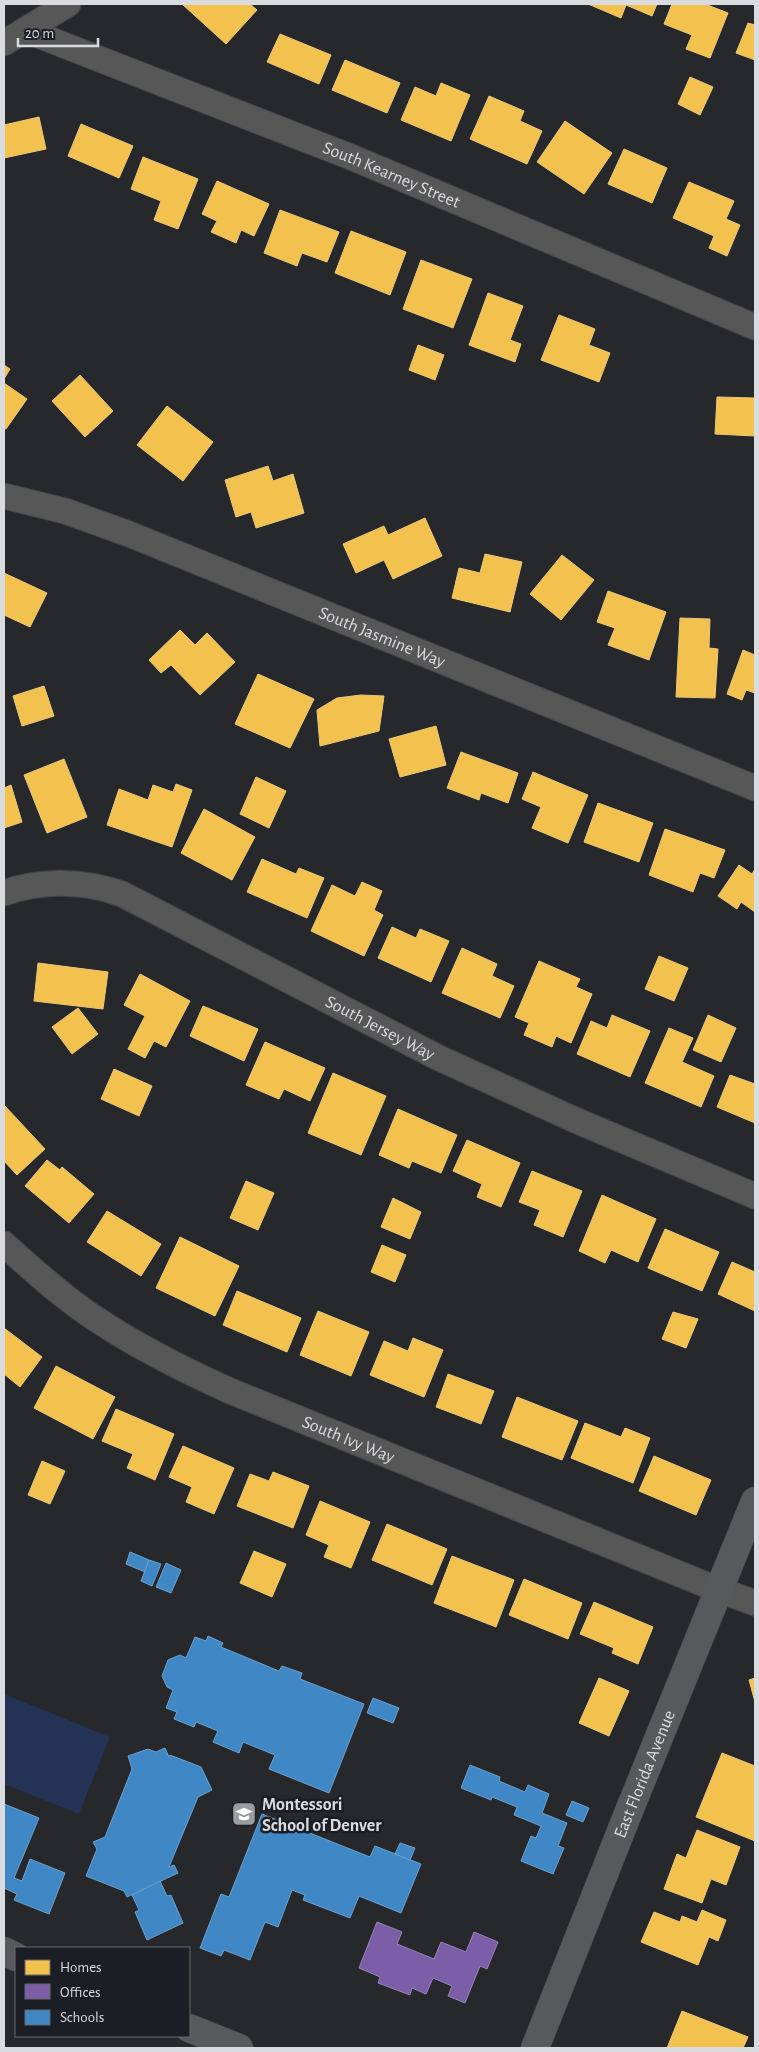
<svg xmlns="http://www.w3.org/2000/svg" width="759" height="2052" font-family="'Alegreya Sans',sans-serif">
	<rect width="100%" height="100%" fill="#26282b"/>
	<polygon fill="#233255" points="4,1694 110,1737 79,1814 4,1784"/>
	<g fill="#f2c14e" stroke="#eac97a">
		<polygon points="182,4 250,4 257,10 226,44"/>
		<polygon points="588,4 657,4 652,16 626,5 621,18"/>
		<polygon points="672,4 705,4 728,13 710,58 686,49 692,35 664,24"/>
		<polygon points="748,23 755,25 755,60 736,53"/>
		<polygon points="280,34 331,55 319,84 267,62"/>
		<polygon points="345,60 400,83 387,113 332,90"/>
		<polygon points="690,77 713,87 700,115 678,104"/>
		<polygon points="441,83 470,95 451,141 401,120 415,87 436,96"/>
		<polygon points="489,96 524,111 520,121 542,131 527,164 470,139"/>
		<polygon points="39,117 46,149 4,158 4,125"/>
		<polygon points="565,121 612,153 584,194 537,162"/>
		<polygon points="81,124 133,146 119,178 68,156"/>
		<polygon points="624,149 667,168 652,203 608,184"/>
		<polygon points="143,157 198,179 178,229 154,220 161,201 131,189"/>
		<polygon points="217,181 269,204 254,236 241,230 236,243 211,232 217,221 202,214"/>
		<polygon points="689,182 734,201 726,219 740,225 727,256 709,248 714,236 673,218"/>
		<polygon points="280,210 339,232 327,262 302,253 297,266 264,253"/>
		<polygon points="351,231 406,252 390,295 335,273"/>
		<polygon points="421,260 472,279 453,328 403,309"/>
		<polygon points="488,293 523,306 510,340 521,344 515,362 469,345"/>
		<polygon points="559,315 595,329 589,345 610,353 599,382 541,360"/>
		<polygon points="418,345 444,355 435,380 409,370"/>
		<polygon points="4,365 10,369 4,379"/>
		<polygon points="80,375 113,411 85,437 52,401"/>
		<polygon points="4,383 27,399 6,429 4,428"/>
		<polygon points="717,397 755,398 755,436 715,434"/>
		<polygon points="167,406 213,442 183,481 137,445"/>
		<polygon points="268,466 273,481 293,474 304,513 256,528 251,512 236,517 225,480"/>
		<polygon points="425,518 442,556 393,579 384,560 356,573 343,544 384,526 388,535"/>
		<polygon points="485,554 522,562 510,612 452,598 459,568 480,573"/>
		<polygon points="562,555 594,580 561,620 530,594"/>
		<polygon points="4,573 47,593 30,627 4,615"/>
		<polygon points="608,591 666,612 649,660 608,645 615,628 597,622"/>
		<polygon points="680,618 710,619 709,648 718,649 715,698 676,697"/>
		<polygon points="180,630 195,645 207,633 235,662 200,695 171,665 161,673 149,660"/>
		<polygon points="743,650 755,655 755,693 746,690 742,700 727,694"/>
		<polygon points="258,674 314,699 290,748 235,724"/>
		<polygon points="44,686 54,716 22,726 13,696"/>
		<polygon points="361,695 384,696 379,731 320,746 317,710 337,698"/>
		<polygon points="436,726 446,765 400,777 389,739"/>
		<polygon points="461,752 518,773 508,803 481,793 479,800 447,788"/>
		<polygon points="64,759 87,817 47,833 24,775"/>
		<polygon points="533,772 588,795 568,843 532,828 541,807 522,799"/>
		<polygon points="256,777 286,791 269,828 240,814"/>
		<polygon points="176,784 192,790 172,847 107,825 119,789 148,800 153,785 173,792"/>
		<polygon points="11,785 22,822 4,828 4,788"/>
		<polygon points="598,803 653,823 639,862 584,842"/>
		<polygon points="204,809 255,837 232,880 181,853"/>
		<polygon points="665,829 725,850 714,878 700,873 693,892 649,875"/>
		<polygon points="262,859 296,874 299,868 324,878 307,918 247,892"/>
		<polygon points="739,865 752,874 755,869 755,912 741,902 737,909 718,896"/>
		<polygon points="362,882 382,891 374,910 383,915 364,956 311,931 332,885 355,896"/>
		<polygon points="392,927 416,938 420,929 449,941 431,982 378,958"/>
		<polygon points="462,948 497,964 492,976 514,986 500,1018 442,993"/>
		<polygon points="659,956 688,968 674,1001 645,989"/>
		<polygon points="539,961 580,979 576,987 592,994 571,1043 556,1036 552,1047 524,1035 529,1023 515,1017"/>
		<polygon points="38,963 108,972 103,1009 34,1001"/>
		<polygon points="140,974 190,1001 166,1047 154,1041 145,1058 128,1049 145,1016 124,1005"/>
		<polygon points="203,1006 258,1029 244,1061 190,1036"/>
		<polygon points="78,1008 98,1034 72,1054 52,1027"/>
		<polygon points="612,1015 650,1031 630,1077 577,1054 591,1021 607,1028"/>
		<polygon points="708,1015 736,1028 721,1062 693,1050"/>
		<polygon points="669,1028 693,1038 682,1062 714,1076 701,1107 645,1083"/>
		<polygon points="265,1042 325,1068 310,1101 284,1089 279,1099 246,1085"/>
		<polygon points="114,1069 152,1086 139,1116 101,1099"/>
		<polygon points="333,1073 386,1096 361,1155 308,1133"/>
		<polygon points="730,1075 755,1084 755,1123 717,1107"/>
		<polygon points="4,1105 45,1149 17,1175 4,1161"/>
		<polygon points="398,1109 457,1135 441,1173 412,1161 409,1168 379,1155"/>
		<polygon points="467,1140 520,1163 501,1207 477,1197 482,1184 453,1171"/>
		<polygon points="47,1160 60,1170 62,1167 94,1194 69,1223 25,1186"/>
		<polygon points="532,1171 582,1191 563,1237 534,1225 540,1210 519,1202"/>
		<polygon points="246,1181 274,1193 258,1230 230,1218"/>
		<polygon points="602,1195 656,1219 638,1262 611,1250 605,1263 579,1251"/>
		<polygon points="393,1198 421,1212 410,1239 381,1227"/>
		<polygon points="107,1211 161,1244 141,1276 87,1242"/>
		<polygon points="665,1229 719,1252 702,1291 648,1268"/>
		<polygon points="180,1237 239,1266 215,1316 156,1288"/>
		<polygon points="382,1245 406,1255 395,1282 371,1272"/>
		<polygon points="732,1262 755,1272 755,1311 718,1294"/>
		<polygon points="237,1291 301,1318 287,1352 223,1325"/>
		<polygon points="318,1311 369,1332 351,1376 300,1355"/>
		<polygon points="673,1312 698,1319 686,1348 662,1339"/>
		<polygon points="4,1328 42,1357 20,1387 4,1374"/>
		<polygon points="413,1338 443,1350 424,1397 370,1375 384,1341 408,1351"/>
		<polygon points="56,1366 115,1397 93,1439 34,1408"/>
		<polygon points="448,1374 494,1391 481,1424 436,1407"/>
		<polygon points="517,1397 578,1421 562,1460 502,1437"/>
		<polygon points="116,1409 174,1434 155,1480 127,1468 133,1454 102,1441"/>
		<polygon points="585,1423 621,1437 625,1428 650,1438 633,1483 571,1458"/>
		<polygon points="183,1446 234,1468 214,1514 186,1502 192,1487 169,1477"/>
		<polygon points="654,1456 711,1480 696,1515 639,1491"/>
		<polygon points="42,1461 65,1471 50,1504 28,1495"/>
		<polygon points="273,1472 309,1486 293,1528 237,1506 250,1474 269,1481"/>
		<polygon points="320,1501 370,1522 351,1568 324,1557 329,1545 306,1535"/>
		<polygon points="387,1524 447,1549 432,1585 372,1560"/>
		<polygon points="254,1551 286,1564 272,1597 240,1583"/>
		<polygon points="452,1556 514,1580 496,1627 434,1603"/>
		<polygon points="524,1579 582,1603 568,1639 509,1615"/>
		<polygon points="594,1602 653,1627 638,1664 612,1653 614,1648 580,1634"/>
		<polygon points="599,1678 629,1691 609,1736 579,1723"/>
		<polygon points="755,1678 755,1702 749,1680"/>
		<polygon points="722,1753 755,1766 755,1841 696,1817"/>
		<polygon points="697,1830 740,1847 726,1885 711,1879 702,1903 664,1889 677,1854 686,1858"/>
		<polygon points="702,1910 726,1920 718,1941 709,1937 698,1965 641,1942 654,1912 680,1922 682,1916 697,1922"/>
		<polygon points="682,2011 748,2037 743,2048 667,2048"/>
	</g>
	<polygon fill="#7b5ea7" stroke="#9784b8" points="377,1922 402,1932 397,1944 434,1959 441,1942 466,1952 474,1932 498,1942 487,1969 480,1966 465,2003 448,1996 452,1986 433,1978 426,1994 412,1988 410,1995 378,1983 380,1977 359,1968"/>
	<g fill="#3f88c5" stroke="#6da1cd">
		<polygon points="130,1552 149,1560 145,1572 126,1564"/>
		<polygon points="149,1560 161,1564 152,1586 141,1581"/>
		<polygon points="166,1563 181,1570 171,1593 156,1587"/>
		<polygon points="208,1636 223,1643 221,1647 279,1671 282,1666 302,1673 300,1679 364,1704 329,1793 269,1769 275,1755 243,1742 239,1753 213,1742 218,1731 196,1722 194,1727 174,1719 177,1712 166,1708 173,1690 167,1687 162,1676 168,1660 180,1655 186,1658 195,1637 206,1641"/>
		<polygon points="373,1698 399,1708 393,1723 367,1713"/>
		<polygon points="165,1748 169,1757 170,1755 201,1767 212,1790 198,1797 169,1867 174,1865 178,1873 127,1897 124,1891 86,1876 97,1849 93,1842 105,1837 132,1769 128,1756 148,1749 156,1752"/>
		<polygon points="470,1765 500,1777 499,1781 525,1792 528,1785 549,1794 542,1813 567,1823 558,1846 564,1848 553,1874 521,1861 531,1836 536,1838 541,1826 514,1815 517,1807 492,1797 491,1800 461,1788"/>
		<polygon points="572,1801 589,1808 583,1822 566,1815"/>
		<polygon points="4,1804 39,1818 14,1878 22,1881 30,1859 65,1873 49,1914 14,1900 17,1894 4,1888"/>
		<polygon points="262,1814 370,1857 375,1846 421,1864 401,1913 359,1896 350,1918 303,1900 305,1895 292,1890 278,1927 265,1922 250,1960 224,1950 221,1956 200,1948 221,1894 229,1897"/>
		<polygon points="400,1843 415,1848 410,1860 395,1854"/>
		<polygon points="160,1881 167,1896 171,1895 183,1923 147,1940 135,1912 139,1910 132,1895"/>
	</g>
	<g fill="none" stroke-linecap="round" stroke-linejoin="round">
		<defs>
			<g id="street">
				<path id="s1" d="M25 30 351 157 755 327"/>
				<polyline points="4,43 68,4"/>
				<path id="s2" d="M4 496 65 511 129 534 755 788"/>
				<path id="s3" d="M4 893C41 880 84 880 122 894L439 1058 575 1120 755 1196"/>
				<path id="s4" d="M4 1244C34 1271 65 1299 99 1321 140 1348 184 1370 228 1390L719 1590 755 1603"/>
			</g>
			<g id="secondary">
				<polyline points="4,1951 16,1957"/>
				<polyline points="189,2028 239,2048"/>
				<path id="s5" d="M535 2048 627 1816 755 1501"/>
			</g>
		</defs>
		<use href="#street" stroke="#434547" stroke-width="27"/>
		<use href="#secondary" stroke="#434547" stroke-width="29"/>
		<use href="#street" stroke="#575758" stroke-width="25"/>
		<use href="#secondary" stroke="#58595b" stroke-width="28"/>
	</g>
	<defs>
		<symbol id="school-square" viewBox="-11 -11 22 22"><rect x="-9" y="-9" width="18" height="18" rx="4" fill="#9a9ca0" stroke="#1b1e24"/><path d="M0-5L7-2L0 1L-7-2ZM-4 1L0 2.5L4 1V4Q0 6-4 4Z" fill="#fff"/></symbol>
	</defs>
	<g fill-rule="evenodd">
		<use href="#school-square" x="230" y="1800" width="28" height="28"/>
	</g>
	<g text-anchor="middle" stroke-width="5" stroke-linejoin="round" paint-order="stroke">
		<g font-size="18" fill="#d9dbdf" stroke="#1b1e24">
			<text dy="6" stroke="none"><textPath href="#s1" startOffset="394">South Kearney Street</textPath></text>
			<text dy="6" stroke="none"><textPath href="#s2" startOffset="404">South Jasmine Way</textPath></text>
			<text dy="6" stroke="none"><textPath href="#s3" startOffset="411">South Jersey Way</textPath></text>
			<text dy="6" stroke="none"><textPath href="#s4" startOffset="399">South Ivy Way</textPath></text>
			<text dy="6" stroke="none"><textPath href="#s5" startOffset="295">East Florida Avenue</textPath></text>
		</g>
		<g font-size="18" font-weight="bold" fill="#d9dbdf" stroke="#1b1e24" text-anchor="start">
			<text x="262" y="1810">Montessori<tspan x="262" dy="21">School of Denver</tspan></text>
		</g>
	</g>
	<rect width="759" height="2052" fill="none" stroke="#d9dbdf" stroke-width="10"/>
	<rect x="15" y="1947" width="175" height="90" fill="#1b1e24" stroke="#676a6f"/>
	<rect x="25" y="1960" width="25" height="15" fill="#f2c14e" stroke="#676a6f"/>
	<text x="60" y="1972" font-size="15" fill="#d9dbdf">Homes</text>
	<rect x="25" y="1984" width="25" height="15" fill="#7b5ea7" stroke="#676a6f"/>
	<text x="60" y="1997" font-size="15" fill="#d9dbdf">Offices</text>
	<rect x="25" y="2010" width="25" height="15" fill="#3f88c5" stroke="#676a6f"/>
	<text x="60" y="2022" font-size="15" fill="#d9dbdf">Schools</text>
	<path d="M18 38v8h80v-8" fill="none" stroke="#d9dbdf" stroke-width="2.5"/>
	<text x="25" y="38" font-size="15" fill="#d9dbdf" stroke="#1b1e24" stroke-width="4" paint-order="stroke">20 m</text>
</svg>
